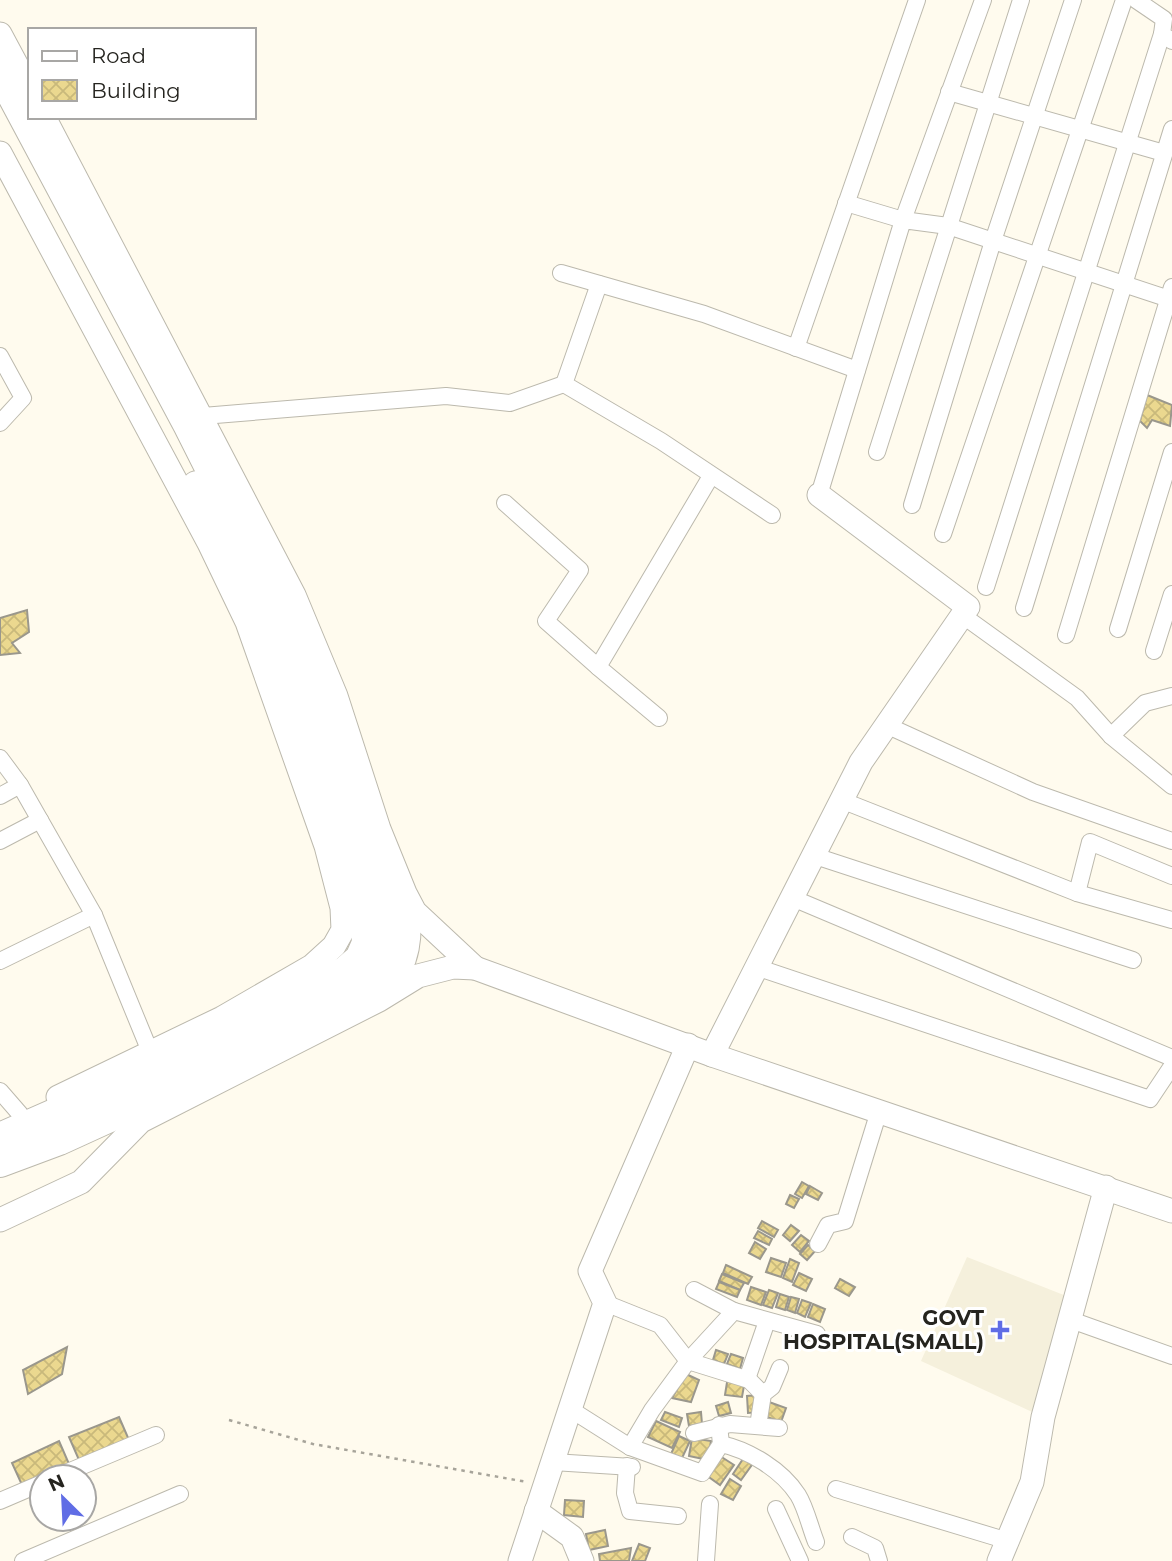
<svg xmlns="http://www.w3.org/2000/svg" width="1172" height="1561" font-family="Montserrat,sans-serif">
	<defs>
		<pattern id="building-cross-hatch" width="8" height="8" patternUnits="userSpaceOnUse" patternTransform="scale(1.75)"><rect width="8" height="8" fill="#ebd88f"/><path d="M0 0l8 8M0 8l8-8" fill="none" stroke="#c9b97b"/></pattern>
	</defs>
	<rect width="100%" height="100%" fill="#fffbee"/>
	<polygon fill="#f5f0dc" points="967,1257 1074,1299 1043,1417 921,1361"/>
	<g fill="url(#building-cross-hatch)" stroke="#9a978c" stroke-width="2">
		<polygon points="1147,395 1172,405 1170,426 1152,420 1147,428 1140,421"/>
		<polygon points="27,610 29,632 12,643 20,653 0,655 0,618"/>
		<polygon points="802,1182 809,1186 802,1198 795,1194"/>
		<polygon points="810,1186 822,1193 818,1200 806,1194"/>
		<polygon points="790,1195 799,1199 794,1208 786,1204"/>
		<polygon points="762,1221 778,1230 774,1237 758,1228"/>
		<polygon points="791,1225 799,1231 790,1241 783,1235"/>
		<polygon points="758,1231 772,1239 769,1245 754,1238"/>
		<polygon points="801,1235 809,1241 800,1252 792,1245"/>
		<polygon points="755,1242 766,1249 760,1259 749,1253"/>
		<polygon points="808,1245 815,1251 807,1260 800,1254"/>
		<polygon points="771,1258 786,1263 781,1277 766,1272"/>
		<polygon points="790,1259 799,1263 792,1282 783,1278"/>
		<polygon points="726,1265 752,1277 748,1284 723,1273"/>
		<polygon points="799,1273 812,1279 806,1291 793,1285"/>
		<polygon points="722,1274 744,1283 740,1290 719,1281"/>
		<polygon points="840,1279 855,1287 849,1296 835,1288"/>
		<polygon points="719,1282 740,1290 737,1297 716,1289"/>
		<polygon points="751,1287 766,1292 761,1305 747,1300"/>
		<polygon points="769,1290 778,1293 772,1308 763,1305"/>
		<polygon points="780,1294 789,1297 785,1310 776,1307"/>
		<polygon points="791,1297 799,1299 795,1313 787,1310"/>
		<polygon points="802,1300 811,1303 805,1317 797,1313"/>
		<polygon points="813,1304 825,1309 820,1322 808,1317"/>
		<polygon points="792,1330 808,1335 805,1347 789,1343"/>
		<polygon points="67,1347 62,1374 28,1394 23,1370"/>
		<polygon points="716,1350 728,1354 724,1364 713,1360"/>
		<polygon points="731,1354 743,1358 740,1369 727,1364"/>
		<polygon points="686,1374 699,1380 691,1402 672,1398"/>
		<polygon points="728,1376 745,1380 742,1397 725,1395"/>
		<polygon points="758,1395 759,1412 748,1413 747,1396"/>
		<polygon points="728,1402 731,1413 719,1416 716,1406"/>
		<polygon points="769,1402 786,1408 781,1422 764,1416"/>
		<polygon points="665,1412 682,1418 679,1427 661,1420"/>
		<polygon points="701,1412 702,1424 689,1426 687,1414"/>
		<polygon points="119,1417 129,1440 79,1460 69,1437"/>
		<polygon points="656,1421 680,1432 672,1448 648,1437"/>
		<polygon points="679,1436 690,1441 682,1458 671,1454"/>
		<polygon points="692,1438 711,1441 708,1460 689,1456"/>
		<polygon points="59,1441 69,1464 22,1485 12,1463"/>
		<polygon points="720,1456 734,1465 720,1485 706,1475"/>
		<polygon points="745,1456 754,1462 741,1480 733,1474"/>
		<polygon points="730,1479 741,1486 733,1500 721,1494"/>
		<polygon points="565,1500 584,1501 583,1517 564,1515"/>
		<polygon points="605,1530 608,1546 589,1550 586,1534"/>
		<polygon points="639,1544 650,1548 645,1561 632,1561"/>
		<polygon points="631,1548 629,1561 600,1561 599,1554"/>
	</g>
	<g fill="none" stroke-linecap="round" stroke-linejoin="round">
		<defs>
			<g id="street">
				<polyline points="1136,0 1164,19 1162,34 1172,41"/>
				<polyline points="949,92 1164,153"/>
				<polyline points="846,203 903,220 983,0"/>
				<polyline points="561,273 704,314 857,370"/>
				<polyline points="599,284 564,384 661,441 772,515"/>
				<polyline points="796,348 917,0"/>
				<polyline points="0,356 23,398 0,423"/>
				<polyline points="203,416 446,396 510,403 564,384"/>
				<polyline points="877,452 1021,0"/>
				<polyline points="819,495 903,220 948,226 1172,300"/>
				<polyline points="505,503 580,570 546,621 598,667"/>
				<polyline points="912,505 993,241 1073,0"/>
				<polyline points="943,534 1124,0"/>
				<polyline points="986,587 1162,34"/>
				<polyline points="1024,608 1172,129"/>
				<polyline points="962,615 1077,698 1111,736 1172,786"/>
				<polyline points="1118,629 1172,452"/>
				<polyline points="1066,635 1172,287"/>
				<polyline points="1154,651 1172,594"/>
				<polyline points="659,718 598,667 711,476"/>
				<polyline points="886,725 1033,792 1172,841"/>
				<polyline points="1111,736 1145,703 1172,696"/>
				<polyline points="0,758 20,785 94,915"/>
				<polyline points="0,796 20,785"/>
				<polyline points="841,800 1077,893"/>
				<polyline points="0,841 40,820"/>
				<polyline points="812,855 1133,960"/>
				<polyline points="1172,876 1090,842 1077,893 1172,920"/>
				<polyline points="790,897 1172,1058"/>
				<polyline points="0,961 94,915 151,1054"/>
				<polyline points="756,967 1150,1099 1172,1066"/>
				<polyline points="0,1091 20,1114"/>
				<polyline points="818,1244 828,1225 845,1221 879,1111"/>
				<polyline points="694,1290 734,1311 817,1334"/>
				<polyline points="605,1303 660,1325 688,1361 749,1380 763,1394"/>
				<polyline points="1071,1320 1172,1356"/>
				<polyline points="747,1379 767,1321"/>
				<polyline points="570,1409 630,1447 702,1473 721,1444 719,1425"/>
				<polyline points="758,1426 763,1394 772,1387 780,1368"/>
				<polyline points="694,1433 730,1424 779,1428"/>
				<path d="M721 1444C749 1450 782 1470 798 1495 806 1508 810 1527 816 1542"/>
				<polyline points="630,1447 652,1410 688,1361 734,1311"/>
				<polyline points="553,1462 632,1467"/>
				<polyline points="627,1466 625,1493 630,1511 678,1516"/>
				<polyline points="56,1477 156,1435"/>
				<polyline points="836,1489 1008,1541"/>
				<polyline points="0,1501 42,1483"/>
				<polyline points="776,1509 800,1561"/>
				<polyline points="852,1537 875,1548 879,1561"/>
				<polyline points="23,1561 180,1494"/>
				<polyline points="706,1561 710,1504"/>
			</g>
			<g id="secondary">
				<polyline points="0,34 30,90"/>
				<polyline points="44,117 294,595 336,696 379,829 405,893 415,912 475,968"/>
				<polyline points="0,153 209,543 247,622 326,846 342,908 343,930 334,946 312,966 222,1018 58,1097"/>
				<path d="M386 991C409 964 413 934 406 899"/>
				<polyline points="712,1055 861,762 968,607 819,495"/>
				<polyline points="0,1220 81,1182 141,1121 379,1000 418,976 453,967 475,968 712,1055 1172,1211"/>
				<polyline points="536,1511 572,1537 582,1561"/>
				<polyline points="520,1561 605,1303 590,1271 688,1045"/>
				<polyline points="999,1561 1032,1482 1043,1417 1106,1187"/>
			</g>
			<g id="highway">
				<polyline points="0,72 189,426 278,603 341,766 386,898 391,940 377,975 352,997 175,1087 59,1140 0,1162"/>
				<polyline points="0,1138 157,1069 275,1010 346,971 360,959 367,943 365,907 309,741 259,610 197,486"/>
			</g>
		</defs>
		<use href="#street" stroke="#bcb9ad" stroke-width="18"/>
		<use href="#secondary" stroke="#bcb9ad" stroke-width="25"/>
		<use href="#highway" stroke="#bcb9ad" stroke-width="32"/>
		<polyline stroke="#a7a49a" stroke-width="2.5" stroke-dasharray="3.5 5" stroke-linecap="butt" points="229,1420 313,1444 527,1482"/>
		<use href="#street" stroke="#fff" stroke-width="16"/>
		<use href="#secondary" stroke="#fff" stroke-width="23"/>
		<use href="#highway" stroke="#fff" stroke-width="30"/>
	</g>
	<path fill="#606de5" stroke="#fff" stroke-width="2.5" d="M996.5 1319.5h7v7h7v7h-7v7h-7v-7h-7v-7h7z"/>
	<g text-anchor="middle" stroke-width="6" stroke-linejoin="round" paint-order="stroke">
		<g font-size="21" font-weight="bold" fill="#25241f" stroke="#fff" text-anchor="end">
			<text x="984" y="1325">GOVT<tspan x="984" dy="24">HOSPITAL(SMALL)</tspan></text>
		</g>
	</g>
	<rect x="28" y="28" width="228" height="91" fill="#ffffff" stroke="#a8a7a5" stroke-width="2"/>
	<rect x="42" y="51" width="35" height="10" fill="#ffffff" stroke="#a8a7a5" stroke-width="2"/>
	<text x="91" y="63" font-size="21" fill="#25241f">Road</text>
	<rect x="42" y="80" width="35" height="21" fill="url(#building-cross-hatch)" stroke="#a8a7a5" stroke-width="2"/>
	<text x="91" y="98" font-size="21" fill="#25241f">Building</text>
	<g transform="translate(63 1498) rotate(336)"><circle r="33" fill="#ffffff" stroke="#a8a7a5" stroke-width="2"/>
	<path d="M0-5L12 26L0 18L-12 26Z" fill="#606de5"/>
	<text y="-10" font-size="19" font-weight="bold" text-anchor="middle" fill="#25241f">N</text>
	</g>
</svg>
